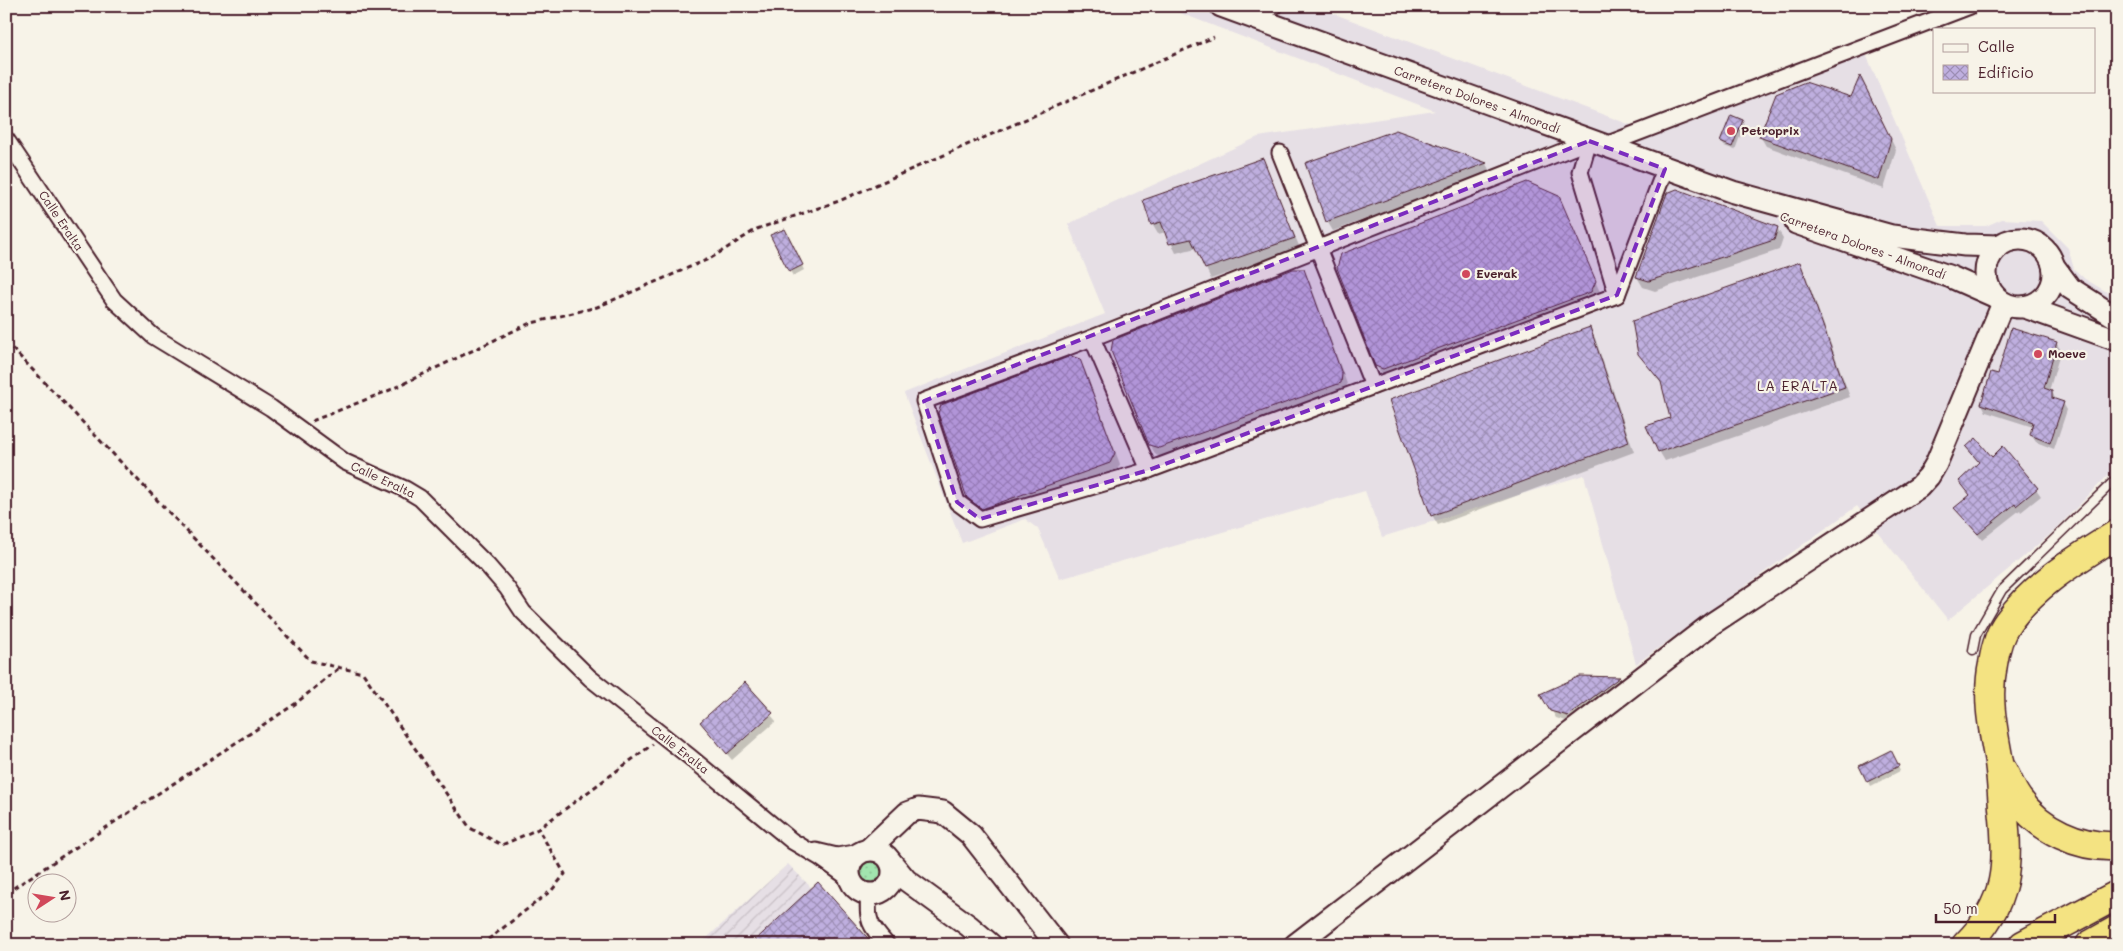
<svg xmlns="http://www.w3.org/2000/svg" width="2123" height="951" font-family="Mali,sans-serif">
	<defs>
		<pattern id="industrial-furrows" width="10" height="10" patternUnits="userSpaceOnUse" patternTransform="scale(1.25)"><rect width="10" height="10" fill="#e6dfe5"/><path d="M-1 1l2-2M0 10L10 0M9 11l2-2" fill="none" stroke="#c7bfc5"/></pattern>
		<pattern id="grass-dots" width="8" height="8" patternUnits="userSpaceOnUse" patternTransform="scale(1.25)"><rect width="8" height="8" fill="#a2e4ae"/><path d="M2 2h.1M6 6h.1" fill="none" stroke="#8dc396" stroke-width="1.8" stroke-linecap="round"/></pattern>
		<pattern id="building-cross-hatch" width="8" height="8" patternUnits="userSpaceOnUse" patternTransform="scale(1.25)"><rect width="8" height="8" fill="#bfafdf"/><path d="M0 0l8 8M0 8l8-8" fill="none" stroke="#9d8eb5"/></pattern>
	</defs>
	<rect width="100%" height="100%" fill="#f7f3e8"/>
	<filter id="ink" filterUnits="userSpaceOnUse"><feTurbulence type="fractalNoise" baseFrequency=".02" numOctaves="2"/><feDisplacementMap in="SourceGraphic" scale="10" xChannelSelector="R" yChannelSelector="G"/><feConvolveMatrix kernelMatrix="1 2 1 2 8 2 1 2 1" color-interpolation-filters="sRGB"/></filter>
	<g filter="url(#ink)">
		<polygon fill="#e6dfe5" points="1162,6 1346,6 1332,13 1655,134 1865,52 1940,226 1986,226 2002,219 2041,221 2068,248 2074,269 2085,279 2117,298 2117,466 2054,531 1948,620 1857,506 1636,664 1584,475 1382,537 1365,491 1060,579 1038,529 1025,519 962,543 904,393 1105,314 1068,224 1258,137 1435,111"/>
		<polygon fill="url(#industrial-furrows)" points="788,864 868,945 699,945"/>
		<circle fill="url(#grass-dots)" stroke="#76826c" cx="871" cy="872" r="10"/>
		<g fill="#0003">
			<polygon points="1866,87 1896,150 1884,189 1766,146 1760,136 1852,98"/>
			<polygon points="1742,121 1744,125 1735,150 1724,146 1722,142"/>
			<polygon points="1396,131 1486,164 1491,173 1333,231 1327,221"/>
			<polygon points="1262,159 1300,248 1211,279 1196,248 1176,253 1166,232 1158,234 1152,224"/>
			<polygon points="1668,194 1777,228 1783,238 1779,250 1655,291 1643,287 1637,277"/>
			<polygon points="1558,197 1600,292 1596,302 1382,375 1376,365"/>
			<polygon points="787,235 804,270 793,276 790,271"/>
			<polygon points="1799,263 1805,273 1850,397 1665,461 1659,451 1672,419 1663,386 1639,353"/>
			<polygon points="1303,270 1309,280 1347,384 1346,393 1165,458 1156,455 1150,445"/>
			<polygon points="1590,329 1595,338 1634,452 1438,525 1432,515"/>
			<polygon points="2056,343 2061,350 2049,391 2052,392 2056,400 2063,403 2067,410 2054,449 2036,442 2031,435 2033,427 1986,412 1982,404 1999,376"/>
			<polygon points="1079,360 1085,370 1120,464 1116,473 988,518 974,508 969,497"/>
			<polygon points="1967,448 1991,459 2036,489 2041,496 2021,512 2020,510 1982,540 1956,508 1971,496 1961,482 1979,463"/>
			<polygon points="1580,677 1619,678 1623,685 1573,723 1556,718 1542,694"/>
			<polygon points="745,684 776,721 732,760 701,723"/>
			<polygon points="1893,756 1900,771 1871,786 1861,767"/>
		</g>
		<g fill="url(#building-cross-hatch)" stroke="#4a1f2b">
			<polygon points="1860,76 1891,139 1879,180 1759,137 1776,94 1805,82 1851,97"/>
			<polygon points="1731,115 1743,120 1732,147 1720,142"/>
			<polygon points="1396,130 1487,163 1326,222 1305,163"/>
			<polygon points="1263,158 1295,238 1205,269 1191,239 1169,244 1161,222 1151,225 1143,200"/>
			<polygon points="1527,182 1559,196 1596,281 1591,292 1383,369 1375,366 1337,268 1341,254"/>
			<polygon points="1677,189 1778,227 1774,240 1649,281 1636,277 1667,193"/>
			<polygon points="785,229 803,265 789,272 770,235"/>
			<polygon points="1800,262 1845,387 1658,452 1646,426 1670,418 1661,382 1638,354 1632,321"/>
			<polygon points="1293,269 1304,269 1342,374 1341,383 1159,448 1149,445 1111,351 1113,340"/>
			<polygon points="1590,327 1629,442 1431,516 1389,400"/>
			<polygon points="2011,328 2057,342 2044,388 2052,391 2052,398 2064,402 2050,443 2030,435 2033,422 1981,404 1991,372 1998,374"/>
			<polygon points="1071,356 1080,359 1115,453 1110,463 982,509 967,498 938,413 941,405"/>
			<polygon points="1976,438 1992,457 2003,446 2038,488 2016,506 2015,504 1978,534 1954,508 1970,495 1959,481 1979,462 1966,447"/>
			<polygon points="1580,676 1620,677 1568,716 1550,711 1540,694"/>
			<polygon points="745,682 773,713 727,754 700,722"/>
			<polygon points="1891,750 1899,766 1867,782 1859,766"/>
			<polygon points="818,882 874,945 750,945"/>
		</g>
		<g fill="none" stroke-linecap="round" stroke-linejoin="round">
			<defs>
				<polyline id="lane" points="1973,650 1976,635 2002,590 2117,478"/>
				<g id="street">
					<polyline points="1248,16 1274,6"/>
					<polyline points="6,139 114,300 153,336 271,408 345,462 405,489 420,498 487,565 507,588 523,612 590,678 690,757 792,841 819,857 850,879"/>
					<polyline points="1589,141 1092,338 924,401 957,502 980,519 1149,470 1617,295 1665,169"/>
					<polyline points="1589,141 1580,172 1617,295"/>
					<polyline points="1603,146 1970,6"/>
					<polyline points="1280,153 1373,386"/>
					<polyline points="1092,338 1149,470"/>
					<polyline points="816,851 837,856 861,852"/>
					<path d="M869 895C866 920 870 926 887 945"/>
				</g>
				<g id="secondary">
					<polyline points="1221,6 1733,192 1892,236 1965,245 1999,246"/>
					<polyline points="1796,223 1951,277 1994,296"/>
					<circle cx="2020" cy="273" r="34"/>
					<polyline points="2053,265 2070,288 2117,318"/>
					<polyline points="2025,307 2117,340"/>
					<circle cx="871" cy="872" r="22"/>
					<polyline points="868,850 907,813 918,809 943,812 971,835 1057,945"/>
					<polyline points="891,862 906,880 969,926 991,945"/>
					<polyline points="1295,945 1713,623 1919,487 1929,476 1936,464 2003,303"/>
				</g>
				<g id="highway">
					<path d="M2003 771C2008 780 2012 791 2018 799 2040 830 2079 848 2117 846"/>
					<path d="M1966 945C2009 903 2009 863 2003 808 2002 793 2001 777 1999 762 1993 729 1986 698 1993 664 1995 650 1999 634 2008 622 2035 583 2078 559 2117 534"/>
					<polyline points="2023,945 2117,895"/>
					<polyline points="2090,945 2117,930"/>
				</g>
			</defs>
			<use href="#lane" stroke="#4a1f2b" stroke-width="11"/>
			<use href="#street" stroke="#4a1f2b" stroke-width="19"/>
			<use href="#secondary" stroke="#4a1f2b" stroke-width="25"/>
			<use href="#highway" stroke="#4a1f2b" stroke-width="31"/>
			<g stroke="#4a1f2b" stroke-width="3" stroke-dasharray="5 4" stroke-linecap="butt">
				<polyline points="6,342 311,661 363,673 470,828 502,845 538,829 653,744"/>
				<polyline points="312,421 390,390 528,324 597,307 711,258 757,229 839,201 1214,37"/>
				<polyline points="6,893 295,704 339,668"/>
				<polyline points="481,945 552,890 565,874 538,829"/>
			</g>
			<use href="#lane" stroke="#f7f3e8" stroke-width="8"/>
			<use href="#street" stroke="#f7f3e8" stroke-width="15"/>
			<use href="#secondary" stroke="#f7f3e8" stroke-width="21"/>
			<use href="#highway" stroke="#f4e382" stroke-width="28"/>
		</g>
	</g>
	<path fill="#7b2cbf" fill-opacity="0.2" stroke="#7b2cbf" stroke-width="4" stroke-dasharray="10 6" stroke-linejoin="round" d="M1589 141 1665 169 1617 295 1149 470 980 519 957 502 924 401Z"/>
	<g fill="#d1495b" stroke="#f7f3e8" stroke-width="2">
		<circle cx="1731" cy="131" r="5"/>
		<circle cx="1466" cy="274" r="5"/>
		<circle cx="2038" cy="354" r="5"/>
	</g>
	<g text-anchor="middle" stroke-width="4.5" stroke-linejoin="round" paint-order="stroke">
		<g font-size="12" fill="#4a1f2b" stroke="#f7f3e8">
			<text transform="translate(1477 100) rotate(20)" y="4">Carretera Dolores - Almoradí</text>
			<text transform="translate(61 221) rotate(56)" y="4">Calle Eralta</text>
			<text transform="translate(1863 246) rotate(20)" y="4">Carretera Dolores - Almoradí</text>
			<text transform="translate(383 480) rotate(25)" y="4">Calle Eralta</text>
			<text transform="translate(680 750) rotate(38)" y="4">Calle Eralta</text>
		</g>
		<g font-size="12" font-weight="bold" fill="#4a1f2b" stroke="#f7f3e8" text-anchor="start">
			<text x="1741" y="135">Petroprix</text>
			<text x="1476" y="278">Everak</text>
			<text x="2048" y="358">Moeve</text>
		</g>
		<g font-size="14" letter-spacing="1" fill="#4a1f2b" stroke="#f7f3e8">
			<text x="1798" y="391">LA ERALTA</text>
		</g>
	</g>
	<rect width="2123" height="951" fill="none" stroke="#f7f3e8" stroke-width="25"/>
	<rect x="12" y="12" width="2098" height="926" fill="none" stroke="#4a1f2b" stroke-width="2" filter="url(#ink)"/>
	<rect x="1933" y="28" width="162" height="65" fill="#f7f3e8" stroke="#b29e9c"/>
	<rect x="1943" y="44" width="25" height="8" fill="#f7f3e8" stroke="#b29e9c"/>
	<text x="1978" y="52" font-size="15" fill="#4a1f2b">Calle</text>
	<rect x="1943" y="65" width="25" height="15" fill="url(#building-cross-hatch)" stroke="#b29e9c"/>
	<text x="1978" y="78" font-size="15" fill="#4a1f2b">Edificio</text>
	<g transform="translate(52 898) rotate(78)"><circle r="24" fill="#f7f3e8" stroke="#b29e9c"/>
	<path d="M0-4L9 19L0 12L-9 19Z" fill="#d1495b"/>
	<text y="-8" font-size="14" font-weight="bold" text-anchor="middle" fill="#4a1f2b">N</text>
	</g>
	<path d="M1936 914v8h119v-8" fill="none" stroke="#4a1f2b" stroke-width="2.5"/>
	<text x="1943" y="914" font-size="15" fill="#4a1f2b" stroke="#f7f3e8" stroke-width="4" paint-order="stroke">50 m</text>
</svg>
